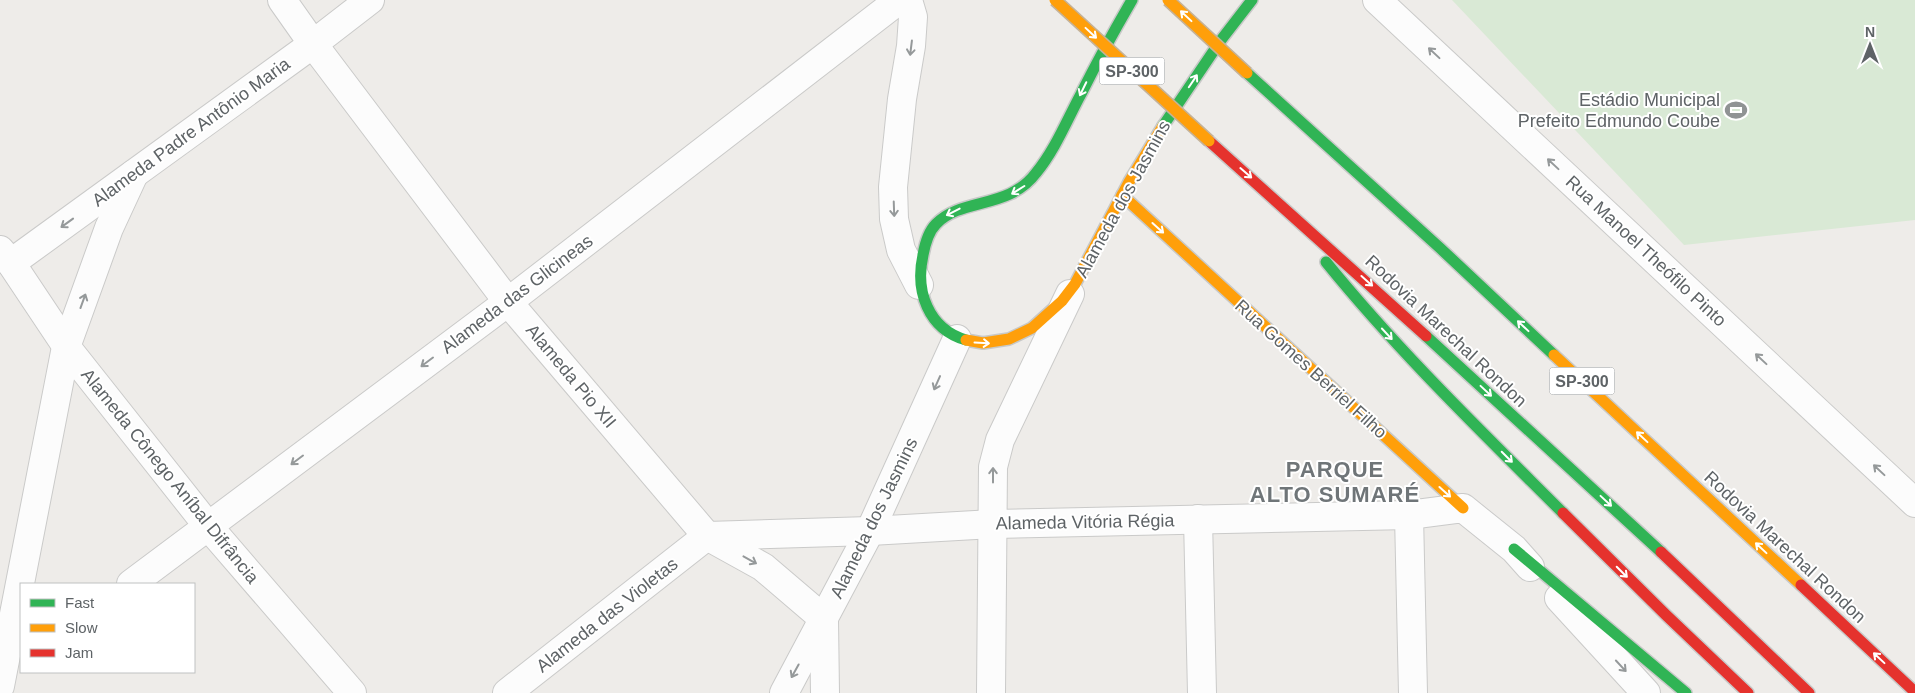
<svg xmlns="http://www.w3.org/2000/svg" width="1915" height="693" font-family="Arial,sans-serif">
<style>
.green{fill:#d9e9d5}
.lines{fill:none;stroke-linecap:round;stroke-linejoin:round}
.street-casing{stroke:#cacac9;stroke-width:30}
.fast-casing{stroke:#c8c9c8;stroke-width:14}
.slow-casing{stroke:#c8c9c8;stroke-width:14}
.jam-casing{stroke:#c8c9c8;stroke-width:14}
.street{stroke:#fcfcfc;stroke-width:28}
.fast{stroke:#30b455;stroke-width:11}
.slow{stroke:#ff9f0a;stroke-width:11}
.jam{stroke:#e5322d;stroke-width:11}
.slow-bridge-casing{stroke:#c5b297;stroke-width:14;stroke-linecap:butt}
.slow-bridge{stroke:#ff9f0a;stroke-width:11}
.oneway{stroke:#fff}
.oneway2{stroke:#95999a}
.labels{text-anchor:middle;stroke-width:4;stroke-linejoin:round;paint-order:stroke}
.shield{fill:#fff;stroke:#8e9294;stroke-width:1}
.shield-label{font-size:16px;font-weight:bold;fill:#5e6366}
.poi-label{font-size:18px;fill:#5e6366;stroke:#fff;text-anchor:end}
.street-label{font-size:18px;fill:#5e6366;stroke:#fff}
.district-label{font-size:22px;font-weight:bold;letter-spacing:1px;fill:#6f7578;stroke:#fff}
</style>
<rect width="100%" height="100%" fill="#eeece9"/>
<!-- green -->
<polygon class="green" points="1452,0 1915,0 1915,220 1684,245"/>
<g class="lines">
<!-- street casing -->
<g class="street-casing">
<g id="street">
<polyline points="282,0 313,44 508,302 707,536 763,567 824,619"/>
<polyline points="908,0 913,17 911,46 902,99 893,187 894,219 901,250 919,285"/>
<polyline points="1377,0 1915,503"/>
<polyline points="0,250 11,263 71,353 208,526 352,693"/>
<polyline points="11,263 313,44 370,0"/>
<polyline points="1409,515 1413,693"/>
<polyline points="1198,519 1202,693"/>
<polyline points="707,536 870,531 993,524 1409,515 1463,508 1514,549 1530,567"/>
<polyline points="131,584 508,302 899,0"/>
<polyline points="1559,598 1646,693"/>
<polyline points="824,620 825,693"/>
<polyline points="0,686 66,347 109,228 134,174"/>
<polyline points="507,693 707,536"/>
<polyline points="784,693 870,531 957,339"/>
<polyline points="991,693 993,467 1000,440 1070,294"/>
</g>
</g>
<!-- fast casing -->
<g class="fast-casing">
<g id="fast">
<polyline points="1247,73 1440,248 1554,355"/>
<polyline points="1163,126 1221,40 1252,0"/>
<path d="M1326 262C1399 352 1482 432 1563 513"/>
<polyline points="1426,336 1661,552"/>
<path d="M966 340C928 329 915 291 923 255 925 244 928 232 936 224 962 197 1008 210 1036 173 1055 150 1067 120 1081 94 1097 62 1114 31 1132 0"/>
<polyline points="1514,549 1686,693"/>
</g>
</g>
<!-- slow casing -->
<g class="slow-casing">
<g id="slow">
<polyline points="1122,195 1463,508"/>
<polyline points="966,340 983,343 1009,339 1032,328 1062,301 1075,284 1129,182 1163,126"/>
<polyline points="1554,355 1801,585"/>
</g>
</g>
<!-- jam casing -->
<g class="jam-casing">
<g id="jam">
<polyline points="1209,141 1426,336"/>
<polyline points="1563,513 1666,615 1748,693"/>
<polyline points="1661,552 1809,693"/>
<polyline points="1801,585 1915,692"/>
</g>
</g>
<!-- street -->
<use href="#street" class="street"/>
<!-- fast -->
<use href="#fast" class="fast"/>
<!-- slow -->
<use href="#slow" class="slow"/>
<!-- jam -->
<use href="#jam" class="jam"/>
<!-- slow-bridge casing -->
<g class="slow-bridge-casing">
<g id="slow-bridge">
<polyline points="1055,0 1209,141"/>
<polyline points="1168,0 1247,73"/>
</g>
</g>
<!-- slow-bridge -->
<use href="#slow-bridge" class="slow-bridge"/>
</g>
<!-- one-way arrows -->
<defs><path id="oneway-shaft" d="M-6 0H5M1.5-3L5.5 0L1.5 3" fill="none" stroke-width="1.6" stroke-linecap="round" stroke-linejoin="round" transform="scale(1.25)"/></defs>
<g class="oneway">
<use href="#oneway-shaft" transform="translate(1186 16) rotate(-137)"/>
<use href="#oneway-shaft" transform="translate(1091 33) rotate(43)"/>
<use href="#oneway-shaft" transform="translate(1193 81) rotate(-56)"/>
<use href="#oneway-shaft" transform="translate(1083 89) rotate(116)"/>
<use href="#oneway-shaft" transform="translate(1246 173) rotate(41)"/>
<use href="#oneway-shaft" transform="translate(1018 190) rotate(148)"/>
<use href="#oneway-shaft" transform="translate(953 212) rotate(153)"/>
<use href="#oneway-shaft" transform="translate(1158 228) rotate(42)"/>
<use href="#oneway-shaft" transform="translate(1367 281) rotate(42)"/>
<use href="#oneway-shaft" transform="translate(1523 326) rotate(-137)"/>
<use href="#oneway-shaft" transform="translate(1387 334) rotate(47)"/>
<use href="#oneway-shaft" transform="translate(982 343) rotate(3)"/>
<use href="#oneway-shaft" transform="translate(1486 391) rotate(43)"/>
<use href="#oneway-shaft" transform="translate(1642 437) rotate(-137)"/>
<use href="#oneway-shaft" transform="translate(1507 457) rotate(45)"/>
<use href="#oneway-shaft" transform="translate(1445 492) rotate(42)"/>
<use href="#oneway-shaft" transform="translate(1606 501) rotate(43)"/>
<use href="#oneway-shaft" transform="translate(1761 548) rotate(-137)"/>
<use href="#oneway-shaft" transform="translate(1622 572) rotate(45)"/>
<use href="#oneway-shaft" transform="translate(1879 658) rotate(-137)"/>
</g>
<g class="oneway2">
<use href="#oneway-shaft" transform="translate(911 48) rotate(97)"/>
<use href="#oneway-shaft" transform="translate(1434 53) rotate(-137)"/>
<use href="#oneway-shaft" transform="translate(1553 164) rotate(-137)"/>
<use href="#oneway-shaft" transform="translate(894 209) rotate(88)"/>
<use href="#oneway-shaft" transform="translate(67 223) rotate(144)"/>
<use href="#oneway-shaft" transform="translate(83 301) rotate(-70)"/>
<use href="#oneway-shaft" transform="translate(1761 359) rotate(-137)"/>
<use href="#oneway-shaft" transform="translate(427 362) rotate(143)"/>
<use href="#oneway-shaft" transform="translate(937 383) rotate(114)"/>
<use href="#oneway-shaft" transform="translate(297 460) rotate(143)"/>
<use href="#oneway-shaft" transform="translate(1879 470) rotate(-137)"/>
<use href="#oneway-shaft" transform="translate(993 475) rotate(-90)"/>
<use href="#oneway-shaft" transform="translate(750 560) rotate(29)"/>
<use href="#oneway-shaft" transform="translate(1621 666) rotate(47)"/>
<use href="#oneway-shaft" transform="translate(795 671) rotate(119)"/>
</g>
<!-- icons -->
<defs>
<g id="stadium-bare" transform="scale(1.725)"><path d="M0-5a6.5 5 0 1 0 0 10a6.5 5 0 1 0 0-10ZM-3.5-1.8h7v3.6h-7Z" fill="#909394" stroke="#fff" stroke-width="2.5" paint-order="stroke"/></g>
</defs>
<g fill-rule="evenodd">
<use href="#stadium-bare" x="1736" y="110"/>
</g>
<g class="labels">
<!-- shield labels -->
<g class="shield">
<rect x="1099.5" y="57.5" width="65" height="27" rx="4"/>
<rect x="1549.5" y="367.5" width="65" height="27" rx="4"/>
</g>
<g class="shield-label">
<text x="1132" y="77">SP-300</text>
<text x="1582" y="387">SP-300</text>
</g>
<!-- poi labels -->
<g class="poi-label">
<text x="1720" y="106">Estádio Municipal<tspan x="1720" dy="21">Prefeito Edmundo Coube</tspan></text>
</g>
<!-- street labels -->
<g class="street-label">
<text transform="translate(191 132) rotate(-36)" y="6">Alameda Padre Antônio Maria</text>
<text transform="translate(1123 199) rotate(-61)" y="6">Alameda dos Jasmins</text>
<text transform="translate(1646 251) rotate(43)" y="6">Rua Manoel Theófilo Pinto</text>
<text transform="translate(517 294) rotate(-37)" y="6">Alameda das Glicineas</text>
<text transform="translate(1446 331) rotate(43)" y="6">Rodovia Marechal Rondon</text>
<text transform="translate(1311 369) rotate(42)" y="6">Rua Gomes Berriel Filho</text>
<text transform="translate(571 376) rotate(50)" y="6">Alameda Pio XII</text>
<text transform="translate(170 476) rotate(51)" y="6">Alameda Cônego Aníbal Difrância</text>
<text transform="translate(874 518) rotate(-64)" y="6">Alameda dos Jasmins</text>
<text transform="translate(1085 522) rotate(-1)" y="6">Alameda Vitória Régia</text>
<text transform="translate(1785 547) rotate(43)" y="6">Rodovia Marechal Rondon</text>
<text transform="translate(607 615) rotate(-38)" y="6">Alameda das Violetas</text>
</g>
<!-- district labels -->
<g class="district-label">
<text x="1335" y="477">PARQUE<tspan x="1335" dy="25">ALTO SUMARÉ</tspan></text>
</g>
</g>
<!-- legend -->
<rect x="20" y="583" width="175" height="90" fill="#ffffff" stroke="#bfc1c2"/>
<rect x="30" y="599" width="25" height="8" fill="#30b455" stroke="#bfc1c2"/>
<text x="65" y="608" font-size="15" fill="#5e6366">Fast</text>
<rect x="30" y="624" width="25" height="8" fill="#ff9f0a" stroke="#bfc1c2"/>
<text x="65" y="633" font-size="15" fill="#5e6366">Slow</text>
<rect x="30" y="649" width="25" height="8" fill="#e5322d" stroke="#bfc1c2"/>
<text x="65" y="658" font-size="15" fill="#5e6366">Jam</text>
<!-- north arrow -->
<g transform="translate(1870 45)" stroke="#ffffff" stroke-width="4" paint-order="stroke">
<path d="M0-4L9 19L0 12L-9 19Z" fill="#5e6366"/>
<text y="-8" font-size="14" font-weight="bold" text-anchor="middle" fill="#5e6366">N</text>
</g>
</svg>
